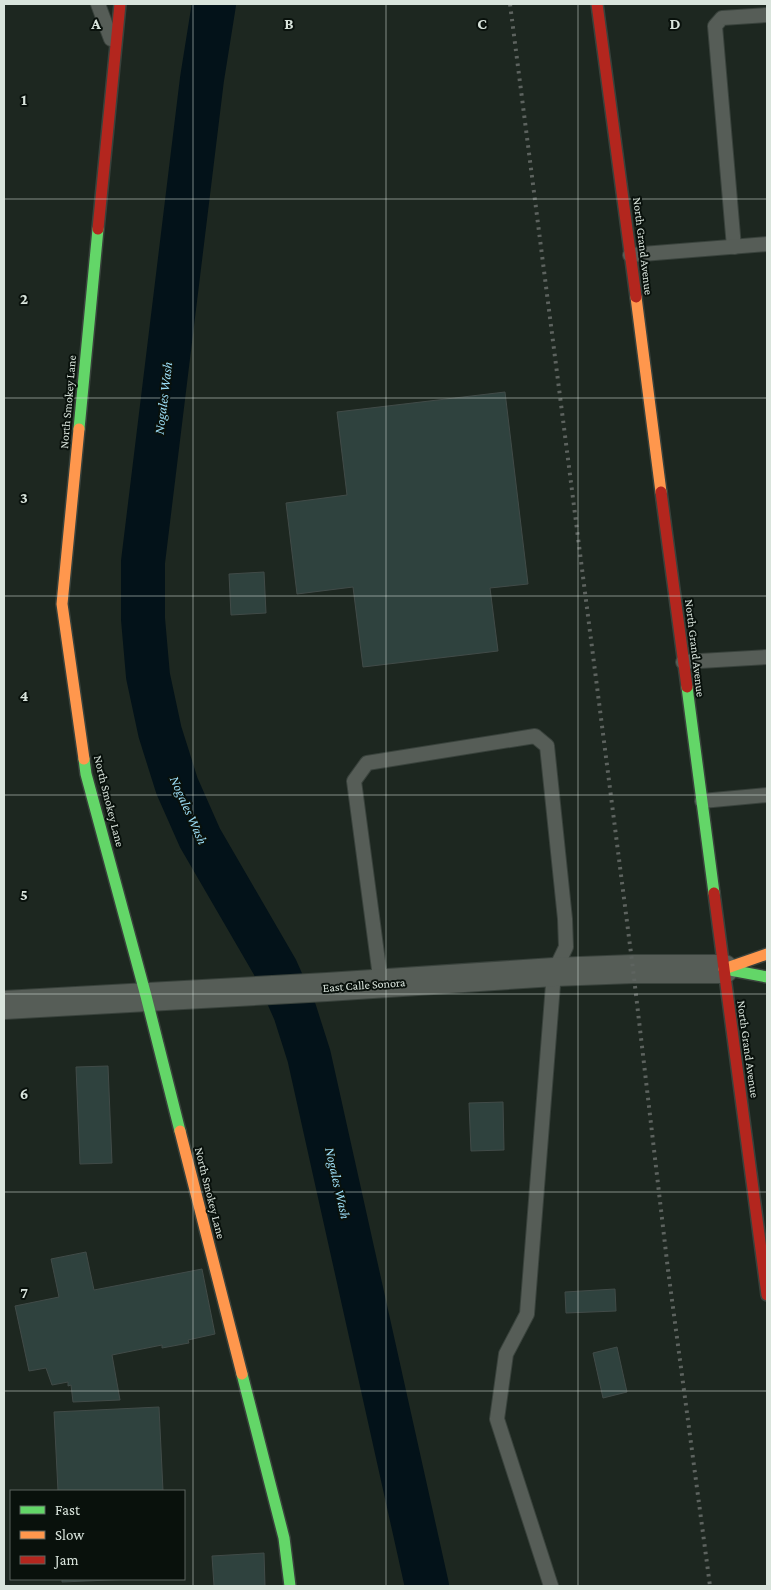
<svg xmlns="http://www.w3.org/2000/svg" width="771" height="1590" font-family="'Crimson Pro',serif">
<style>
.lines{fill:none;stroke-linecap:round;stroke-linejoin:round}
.river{stroke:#031219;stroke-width:44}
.building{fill:#2f423e;stroke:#414b48}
.lane-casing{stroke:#39423c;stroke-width:16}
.street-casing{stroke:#39423c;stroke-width:30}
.fast-casing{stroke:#39423c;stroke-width:14}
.slow-casing{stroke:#39423c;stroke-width:14}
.jam-casing{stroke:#39423c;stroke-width:14}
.lane{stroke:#565d57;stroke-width:14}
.street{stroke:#565d57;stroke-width:28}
.fast{stroke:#63d668;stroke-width:11}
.slow{stroke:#ff974d;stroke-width:11}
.jam{stroke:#b3261e;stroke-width:11}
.rail{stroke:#5d635f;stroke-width:4;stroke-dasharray:2.5 5;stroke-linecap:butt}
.grid{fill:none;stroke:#d9e4dc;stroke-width:1;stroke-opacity:0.55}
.labels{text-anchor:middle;stroke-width:4;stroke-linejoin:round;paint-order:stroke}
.street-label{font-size:12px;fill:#d9e4dc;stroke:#09110c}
.water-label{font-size:14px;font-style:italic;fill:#9cddf5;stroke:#09110c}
.grid-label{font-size:16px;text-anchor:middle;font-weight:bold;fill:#d9e4dc;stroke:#09110c;stroke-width:4;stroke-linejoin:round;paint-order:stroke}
</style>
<rect width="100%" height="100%" fill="#1d2720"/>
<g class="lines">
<!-- river -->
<polyline class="river" points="214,4 202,79 143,562 143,619 148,676 160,732 177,786 200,838 276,969 295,1012 309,1056 427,1586"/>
</g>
<!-- building -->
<g class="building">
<polygon points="505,392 528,584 490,588 498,651 363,667 353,587 297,594 286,503 347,495 337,412"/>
<polygon points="264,572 266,613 231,615 229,574"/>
<polygon points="108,1066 112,1163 80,1164 76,1067"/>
<polygon points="503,1102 504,1150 471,1151 469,1103"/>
<polygon points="86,1252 94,1290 202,1269 215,1334 188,1340 189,1343 162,1348 162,1345 112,1355 120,1400 73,1402 71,1385 68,1386 68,1382 52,1385 46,1368 29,1371 15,1306 59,1297 51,1259"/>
<polygon points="615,1289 616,1311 566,1313 565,1292"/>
<polygon points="617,1347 627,1392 603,1398 593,1353"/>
<polygon points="159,1407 163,1491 58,1491 54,1412"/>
<polygon points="264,1553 265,1586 214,1586 212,1556"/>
<polygon points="62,1579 133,1579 62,1582"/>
</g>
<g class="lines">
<!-- lane casing -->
<g class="lane-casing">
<g id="lane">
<polyline points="98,4 111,39"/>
<polyline points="734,247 715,26 722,18 767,15"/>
<polyline points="630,255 767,244"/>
<polyline points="683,662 767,657"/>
<polyline points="702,801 767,795"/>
<polyline points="381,984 354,781 367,763 535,736 547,746 565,919 566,947 554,972 527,1314 506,1354 497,1419 551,1586"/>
</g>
</g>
<!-- street casing -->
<g class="street-casing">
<polyline id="street" points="4,1005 327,987 554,972 633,969 724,969"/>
</g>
<!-- fast casing -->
<g class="fast-casing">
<g id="fast">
<polyline points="79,429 98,229"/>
<polyline points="687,687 714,893"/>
<polyline points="84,759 86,774 146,996 180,1131"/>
<polyline points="725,969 767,977"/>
<polyline points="242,1374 284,1538 290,1586"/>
</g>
</g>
<!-- slow casing -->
<g class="slow-casing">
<g id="slow">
<polyline points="636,297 661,492"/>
<polyline points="79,429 62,604 84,759"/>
<polyline points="724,969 767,954"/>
<polyline points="180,1131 242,1374"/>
</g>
</g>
<!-- jam casing -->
<g class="jam-casing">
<g id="jam">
<polyline points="597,4 636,297"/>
<polyline points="98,229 120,4"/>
<polyline points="661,492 687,687"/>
<polyline points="714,893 767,1295"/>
</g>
</g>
<!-- lane -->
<use href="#lane" class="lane"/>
<!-- street -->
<use href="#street" class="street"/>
<!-- fast -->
<use href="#fast" class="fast"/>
<!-- slow -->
<use href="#slow" class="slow"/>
<!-- jam -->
<use href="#jam" class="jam"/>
<!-- rail -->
<polyline class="rail" points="510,4 633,969 668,1270 710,1586"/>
</g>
<!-- grid -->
<path class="grid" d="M193 4V1586M386 4V1586M578 4V1586M4 199H767M4 398H767M4 596H767M4 795H767M4 994H767M4 1192H767M4 1391H767"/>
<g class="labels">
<!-- street labels -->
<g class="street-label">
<text transform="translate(643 246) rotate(83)" y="4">North Grand Avenue</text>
<text transform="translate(68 402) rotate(-85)" y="4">North Smokey Lane</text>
<text transform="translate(695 648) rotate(83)" y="4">North Grand Avenue</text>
<text transform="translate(109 801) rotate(76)" y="4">North Smokey Lane</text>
<text transform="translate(364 985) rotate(-4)" y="4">East Calle Sonora</text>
<text transform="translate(748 1049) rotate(82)" y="4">North Grand Avenue</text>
<text transform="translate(210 1193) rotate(76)" y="4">North Smokey Lane</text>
</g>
<!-- water labels -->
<g class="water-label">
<text transform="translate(163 398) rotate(-83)" y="5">Nogales Wash</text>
<text transform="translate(189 810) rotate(66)" y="5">Nogales Wash</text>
<text transform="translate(338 1183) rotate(77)" y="5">Nogales Wash</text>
</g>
</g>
<g class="grid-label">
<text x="96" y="29">A</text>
<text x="289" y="29">B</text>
<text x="482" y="29">C</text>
<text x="675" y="29">D</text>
<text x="24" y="105">1</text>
<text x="24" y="304">2</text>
<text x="24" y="503">3</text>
<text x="24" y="701">4</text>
<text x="24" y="900">5</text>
<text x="24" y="1099">6</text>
<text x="24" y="1298">7</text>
</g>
<!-- border -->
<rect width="771" height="1590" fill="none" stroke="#d9e4dc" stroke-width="10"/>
<!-- legend -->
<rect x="10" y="1490" width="175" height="90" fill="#09110c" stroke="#5c655f"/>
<rect x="20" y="1506" width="25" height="8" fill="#63d668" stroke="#5c655f"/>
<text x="55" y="1515" font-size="15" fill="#d9e4dc">Fast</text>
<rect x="20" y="1531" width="25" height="8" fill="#ff974d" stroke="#5c655f"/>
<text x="55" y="1540" font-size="15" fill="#d9e4dc">Slow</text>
<rect x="20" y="1556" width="25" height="8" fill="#b3261e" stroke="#5c655f"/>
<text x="55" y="1565" font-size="15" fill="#d9e4dc">Jam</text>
</svg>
